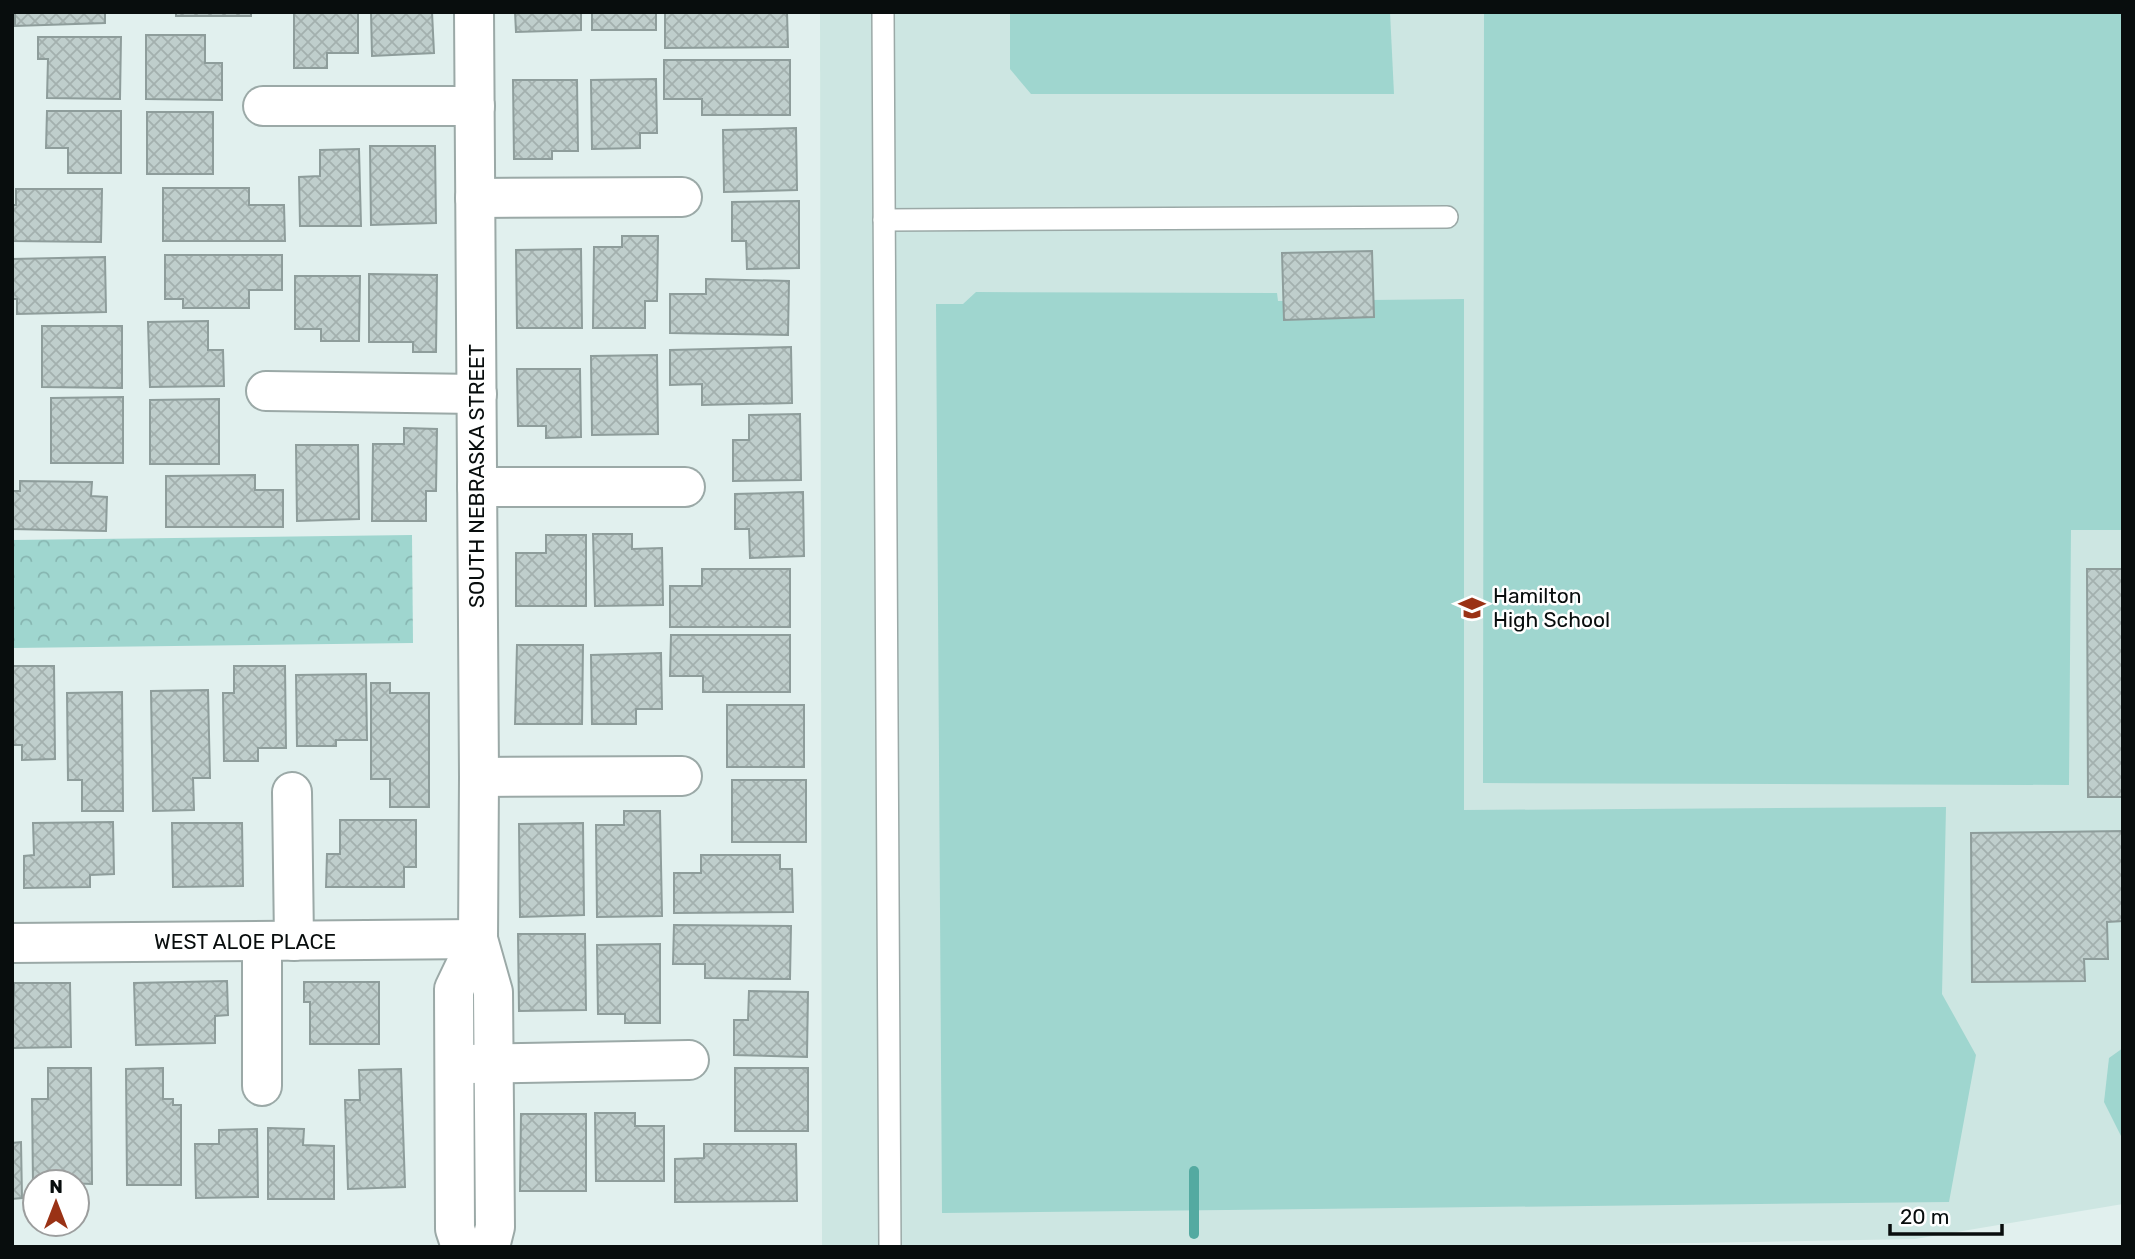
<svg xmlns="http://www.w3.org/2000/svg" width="2135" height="1259" font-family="Rubik,sans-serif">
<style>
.built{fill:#cde6e2}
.forest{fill:url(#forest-crowns)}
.pitch{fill:#9fd6cf}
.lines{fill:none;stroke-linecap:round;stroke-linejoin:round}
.stream{stroke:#54aaa1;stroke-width:10}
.building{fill:url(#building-cross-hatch);stroke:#8e9d9b;stroke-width:2}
.service-casing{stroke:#9ba9a7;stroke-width:24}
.minor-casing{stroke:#9ba9a7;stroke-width:42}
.service{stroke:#fff;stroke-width:21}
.minor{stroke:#fff;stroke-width:38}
.labels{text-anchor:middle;stroke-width:5;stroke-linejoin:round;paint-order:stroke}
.street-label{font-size:21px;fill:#080d0d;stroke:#fff}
.poi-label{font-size:21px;fill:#080d0d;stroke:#fff;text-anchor:start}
</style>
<defs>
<pattern id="forest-crowns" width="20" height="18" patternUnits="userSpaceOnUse" patternTransform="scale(1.75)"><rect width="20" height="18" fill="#9fd6cf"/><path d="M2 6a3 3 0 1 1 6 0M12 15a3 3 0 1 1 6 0" fill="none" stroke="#87b6b1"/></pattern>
<pattern id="building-cross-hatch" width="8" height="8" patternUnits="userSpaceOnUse" patternTransform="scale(1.75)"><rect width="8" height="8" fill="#bfcecc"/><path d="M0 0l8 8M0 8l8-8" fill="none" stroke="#a3b0ae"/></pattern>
</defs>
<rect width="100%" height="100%" fill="#e1f0ee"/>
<!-- built -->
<polygon class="built" points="820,12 2123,12 2123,1204 1915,1239 1474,1247 822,1247"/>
<!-- forest -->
<polygon class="forest" points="412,535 413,643 12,648 12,540"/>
<!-- pitch -->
<g class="pitch">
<polygon points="1010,12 1390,12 1394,94 1031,94 1010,69"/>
<polygon points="1484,12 2123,12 2123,530 2071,530 2069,785 1483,783"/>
<polygon points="976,292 1277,293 1278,301 1464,299 1464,810 1946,807 1942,994 1976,1055 1949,1202 942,1213 936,304 963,304"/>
<polygon points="2123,1048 2123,1140 2104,1102 2109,1058"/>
</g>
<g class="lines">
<!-- stream -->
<polyline class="stream" points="1194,1171 1194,1234"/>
</g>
<!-- building -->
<g class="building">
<polygon points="15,12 105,12 105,23 15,26"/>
<rect x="176" y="12" width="75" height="4"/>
<polygon points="294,12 358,12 358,53 327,53 327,68 294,68"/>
<polygon points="371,12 432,12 434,53 372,56"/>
<polygon points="515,12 581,12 581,30 516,32"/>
<rect x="592" y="12" width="64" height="18"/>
<polygon points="665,12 787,12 788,47 665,48"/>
<polygon points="146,35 205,35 205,63 222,63 222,100 146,99"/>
<polygon points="38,37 121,37 120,99 47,98 48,59 38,59"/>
<polygon points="664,60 790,60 790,115 702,115 702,99 664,99"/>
<polygon points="656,79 657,133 640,133 640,148 592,149 591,80"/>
<polygon points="513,80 577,80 578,151 552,151 552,159 514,159"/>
<polygon points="47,111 121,111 121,173 68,173 68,148 46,148"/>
<rect x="147" y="112" width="66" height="62"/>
<polygon points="796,128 797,190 724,192 723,130"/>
<polygon points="370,146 435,146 436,223 371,225"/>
<polygon points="359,149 361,226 300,226 299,177 320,176 320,150"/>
<polygon points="163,188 249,188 249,205 284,205 285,241 163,241"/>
<polygon points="16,189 102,189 101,242 12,241 12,205 16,205"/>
<polygon points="799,201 799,268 747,269 746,241 732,241 732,202"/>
<polygon points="622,236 658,236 657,301 645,301 645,328 593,328 594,247 622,247"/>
<polygon points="581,249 582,328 517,328 516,250"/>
<polygon points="1372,251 1374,317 1284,320 1282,253"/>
<polygon points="165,255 282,255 282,290 249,290 249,308 183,308 183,299 165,299"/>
<polygon points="105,257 106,312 17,314 17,299 12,299 12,259"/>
<polygon points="369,274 437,275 436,352 413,352 413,342 369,342"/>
<polygon points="295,276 360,276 359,341 321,341 321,329 295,329"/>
<polygon points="706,279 789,281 788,335 670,333 670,294 706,294"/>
<polygon points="208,321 208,350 223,350 224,386 150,387 148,322"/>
<polygon points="42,326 122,326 122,388 42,387"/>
<polygon points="791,347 792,403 702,405 702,384 670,385 670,350"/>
<polygon points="657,355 658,434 592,435 591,356"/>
<polygon points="517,369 580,369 581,437 546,438 546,426 518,426"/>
<polygon points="123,397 123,463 51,463 51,398"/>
<polygon points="219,399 219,464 150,464 150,400"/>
<polygon points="800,414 801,480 733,481 733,440 749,440 749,415"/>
<polygon points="404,428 437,429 436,491 426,491 426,521 372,521 373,444 404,444"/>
<polygon points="296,445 358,445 359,519 297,521"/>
<polygon points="255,475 255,490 283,490 283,527 166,527 166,476"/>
<polygon points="20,481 92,482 91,496 107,497 106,531 12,529 12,491 20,491"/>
<polygon points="803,492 804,556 750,558 749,529 735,529 735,494"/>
<polygon points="593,534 632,534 632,549 662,548 663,605 595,606"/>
<polygon points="546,535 586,535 586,606 516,606 516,553 546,553"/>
<polygon points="702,569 790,569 790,627 670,627 670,586 702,586"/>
<polygon points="2087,569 2123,569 2123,797 2088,797"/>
<polygon points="671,635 790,635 790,692 703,692 703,676 670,676"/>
<polygon points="517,645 583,645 582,724 515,724"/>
<polygon points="661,653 662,709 636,709 636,724 592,724 591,655"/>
<polygon points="12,666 54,666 55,759 22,760 22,745 12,745"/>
<polygon points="234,666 285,666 286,748 258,748 258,761 224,761 223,693 234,693"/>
<polygon points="366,674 367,740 336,740 336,746 297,746 296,675"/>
<polygon points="371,683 390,683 390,693 429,693 429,807 390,807 390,779 371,779"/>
<polygon points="208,690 210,778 193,778 194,810 153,811 151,691"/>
<polygon points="122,692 123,811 82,811 82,780 68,780 67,693"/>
<rect x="727" y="705" width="77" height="62"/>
<rect x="732" y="780" width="74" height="62"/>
<polygon points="624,811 660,811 662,916 597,917 596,825 624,825"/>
<polygon points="340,820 416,820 416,867 404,867 404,887 326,887 327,854 340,854"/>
<polygon points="113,822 114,874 90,875 90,887 24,888 24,856 34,855 33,823"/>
<polygon points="172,823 242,823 243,886 173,887"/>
<polygon points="583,823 584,915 520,917 519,824"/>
<polygon points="2123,831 2123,921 2107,922 2108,959 2084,959 2085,981 1972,982 1971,833"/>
<polygon points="701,855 780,855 780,869 792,869 793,912 674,913 674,873 701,873"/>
<polygon points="674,925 791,926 790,979 705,978 705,964 673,964"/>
<polygon points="518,934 585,934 586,1010 519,1011"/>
<polygon points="660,944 660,1023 625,1023 625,1014 598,1014 597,945"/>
<polygon points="227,981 228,1015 215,1016 215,1043 136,1045 134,983"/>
<polygon points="304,982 379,982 379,1044 310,1044 310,1002 304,1002"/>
<polygon points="14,983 70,983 71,1047 12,1048"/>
<polygon points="749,991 808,992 807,1057 734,1055 734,1020 748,1020"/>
<polygon points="48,1068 91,1068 92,1184 35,1182 33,1185 32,1099 48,1099"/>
<polygon points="163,1068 163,1099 173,1099 173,1105 181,1105 181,1185 127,1185 126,1069"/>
<rect x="735" y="1068" width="73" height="63"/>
<polygon points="401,1069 405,1187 348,1189 345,1100 360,1100 359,1070"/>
<polygon points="595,1113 635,1113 635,1126 664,1126 664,1181 596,1181"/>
<polygon points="521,1114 586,1114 586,1191 520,1191"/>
<polygon points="268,1128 304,1129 303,1145 334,1146 334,1199 268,1199"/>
<polygon points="257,1129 258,1197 196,1198 195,1144 219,1144 219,1130"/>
<polygon points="21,1142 22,1198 12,1199 12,1143"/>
<polygon points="704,1144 796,1144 797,1201 675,1202 675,1159 704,1158"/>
</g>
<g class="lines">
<!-- service casing -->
<g class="service-casing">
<g id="service">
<polyline points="883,12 890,1247"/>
<polyline points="884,220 1447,217"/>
</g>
</g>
<!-- minor casing -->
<g class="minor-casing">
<g id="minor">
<polyline points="474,12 479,777 478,939 493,992 495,1227 490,1247"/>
<polyline points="263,106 475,106"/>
<polyline points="475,198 682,197"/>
<polyline points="266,391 477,394"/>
<polyline points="477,487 685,487"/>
<polyline points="479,777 682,776"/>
<polyline points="292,792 294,941"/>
<polyline points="262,941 262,1086"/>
<polyline points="12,943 478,939"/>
<polyline points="469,1064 689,1060"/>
<polyline points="461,1247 455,1229 454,989 478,939"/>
</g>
</g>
<!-- service -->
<use href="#service" class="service"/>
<!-- minor -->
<use href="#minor" class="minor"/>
</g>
<!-- icons -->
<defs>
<g id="school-bare" transform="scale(2.1)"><path d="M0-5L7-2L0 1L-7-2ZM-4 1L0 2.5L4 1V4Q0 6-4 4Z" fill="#9a3215" stroke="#fff" stroke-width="2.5" paint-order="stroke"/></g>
</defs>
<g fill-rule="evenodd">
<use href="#school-bare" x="1472" y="608"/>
</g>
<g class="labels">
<!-- street labels -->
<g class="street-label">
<text transform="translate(477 476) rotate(-90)" y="7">SOUTH NEBRASKA STREET</text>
<text x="245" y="949">WEST ALOE PLACE</text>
</g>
<!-- poi labels -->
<g class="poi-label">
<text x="1493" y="603">Hamilton<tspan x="1493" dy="24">High School</tspan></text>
</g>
</g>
<!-- border -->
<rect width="2135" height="1259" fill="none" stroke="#080d0d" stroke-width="28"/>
<!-- north arrow -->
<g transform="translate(56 1203)"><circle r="33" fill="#ffffff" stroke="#9c9e9e" stroke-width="2"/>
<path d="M0-5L12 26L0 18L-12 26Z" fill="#9a3215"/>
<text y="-10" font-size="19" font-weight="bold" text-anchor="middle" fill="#080d0d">N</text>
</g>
<!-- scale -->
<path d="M1890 1224v10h112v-10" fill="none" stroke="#080d0d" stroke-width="3.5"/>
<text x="1900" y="1224" font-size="21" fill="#080d0d" stroke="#ffffff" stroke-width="5" paint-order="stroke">20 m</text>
</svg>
